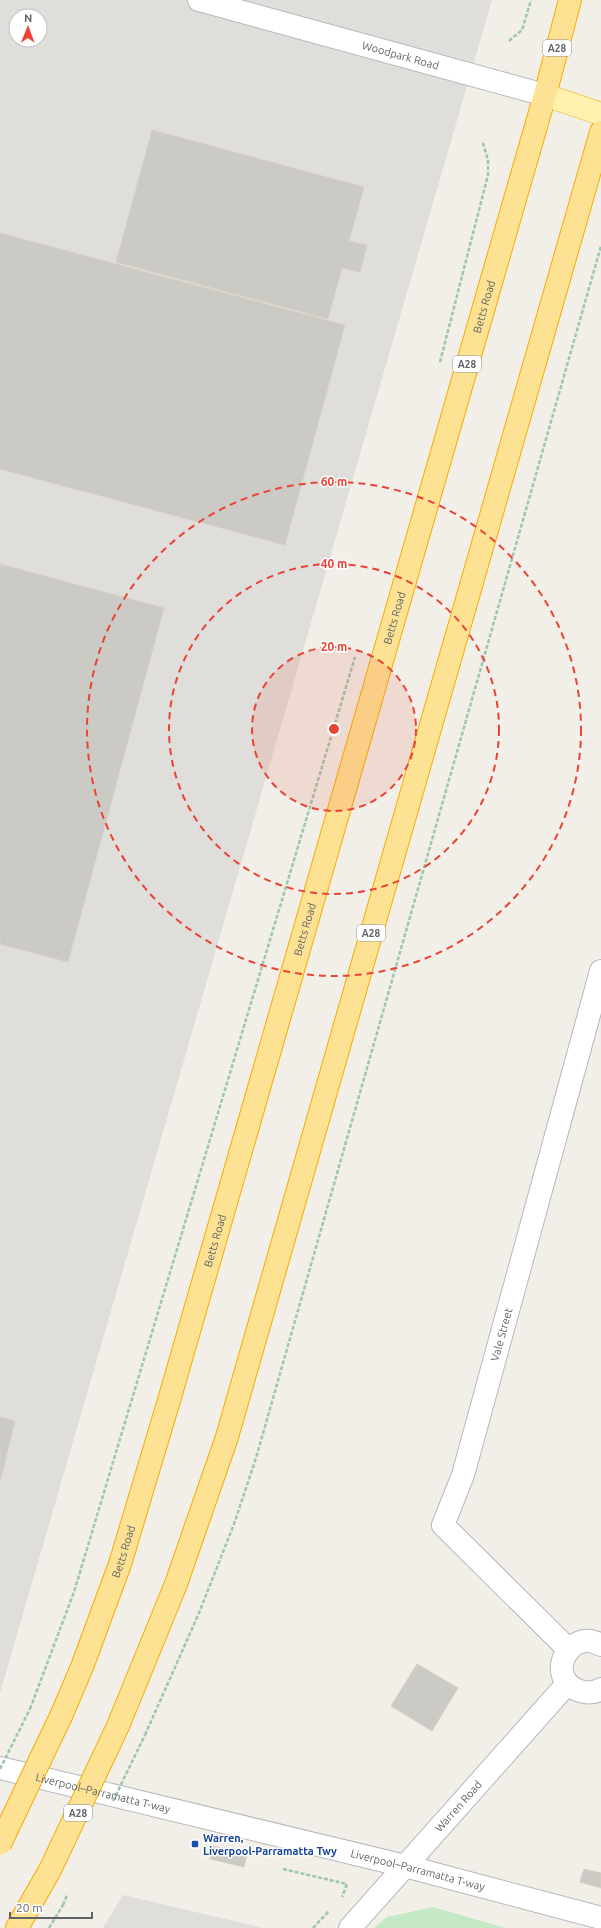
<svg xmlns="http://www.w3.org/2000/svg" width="601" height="1928" font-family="Ubuntu,sans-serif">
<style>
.industrial{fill:#e0deda;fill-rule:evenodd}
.green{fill:#c5e8c5}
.building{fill:#cccac5;stroke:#d6d1c6}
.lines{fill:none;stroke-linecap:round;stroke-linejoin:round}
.minor-casing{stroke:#b5b8bc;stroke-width:24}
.major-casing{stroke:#f2c960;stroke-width:24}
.highway-casing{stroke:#f9ab00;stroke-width:24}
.path{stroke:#9cc7a9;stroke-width:2.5;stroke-dasharray:4 2;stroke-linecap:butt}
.minor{stroke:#fff;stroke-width:22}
.major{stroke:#fff2af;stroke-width:22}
.highway{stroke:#fde293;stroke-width:22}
.highway-bridge-casing{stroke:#f9ab00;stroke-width:24;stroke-linecap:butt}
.path-bridge{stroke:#9cc7a9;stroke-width:2.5;stroke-dasharray:4 2;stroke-linecap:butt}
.highway-bridge{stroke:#fde293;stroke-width:22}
.ring{fill:none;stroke:#ea4335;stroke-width:2;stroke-dasharray:7 5}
.transit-dot{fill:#1a4fb4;stroke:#fff;stroke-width:1.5}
.labels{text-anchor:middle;stroke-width:3;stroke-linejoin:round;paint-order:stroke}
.shield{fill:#fff;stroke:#8f9295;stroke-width:1}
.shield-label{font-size:10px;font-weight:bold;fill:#5f6368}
.street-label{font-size:11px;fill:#5f6368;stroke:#fff}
.transit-label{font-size:11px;font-weight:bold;fill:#164399;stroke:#fff;text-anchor:start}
.centre{fill:#ea4335;stroke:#fff;stroke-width:2}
.ring-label{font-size:12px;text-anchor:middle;font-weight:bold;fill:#ea4335;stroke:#fff;stroke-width:3;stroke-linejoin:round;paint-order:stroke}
</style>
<rect width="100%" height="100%" fill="#f1efe8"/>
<!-- industrial -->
<g class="industrial">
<path d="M0 0H492L0 1693ZM16 16H40V40H16Z"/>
<polygon points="123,1895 264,1928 103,1928"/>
</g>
<!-- green -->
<polygon class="green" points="433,1907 505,1928 374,1928 387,1917"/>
<!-- building -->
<g class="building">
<polygon points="152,130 364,187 349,241 367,245 360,272 342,268 328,319 116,262"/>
<polygon points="0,233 345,325 285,545 0,469"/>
<polygon points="0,564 164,608 68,962 0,944"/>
<polygon points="0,1417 15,1421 0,1482"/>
<polygon points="417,1664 458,1688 432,1731 391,1706"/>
<polygon points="213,1846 247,1854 244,1867 210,1859"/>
<polygon points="584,1869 601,1873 601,1888 580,1882"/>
</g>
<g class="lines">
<!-- minor casing -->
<g class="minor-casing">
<g id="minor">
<path id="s1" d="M199 0 545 95"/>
<path d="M601 1645C569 1626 543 1679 580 1691 587 1693 595 1693 601 1689"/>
<path id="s2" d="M569 1650 443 1525 463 1475 601 971"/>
<path id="s3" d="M0 1768 405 1866 601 1918"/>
<path id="s4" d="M350 1928 567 1684"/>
</g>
</g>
<!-- major casing -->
<g class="major-casing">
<polyline id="major" points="545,95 601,114"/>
</g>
<!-- highway casing -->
<g class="highway-casing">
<g id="highway">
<path id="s5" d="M61 1716 82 1667 120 1564 170 1397 545 95 570 0"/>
<polyline points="118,1726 176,1584 227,1437 601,132"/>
<polyline points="17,1928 34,1898"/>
</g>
</g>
<!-- path -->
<g class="path">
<polyline points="509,41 522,30 531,0"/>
<polyline points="440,362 488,175 488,160 483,143"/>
<polyline points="30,1709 74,1592 355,657"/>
<polyline points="145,1735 199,1613 234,1524 256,1458 601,246"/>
<polyline points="283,1869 347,1884 342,1897"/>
<polyline points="49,1928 63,1905"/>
<polyline points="313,1928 329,1911"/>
</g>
<!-- minor -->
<use href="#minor" class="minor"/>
<!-- major -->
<use href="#major" class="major"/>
<!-- highway -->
<use href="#highway" class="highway"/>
<!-- highway-bridge casing -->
<g class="highway-bridge-casing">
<g id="highway-bridge">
<polyline points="0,1844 61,1716"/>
<polyline points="34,1898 50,1870 118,1726"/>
</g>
</g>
<!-- path-bridge -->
<g class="path-bridge">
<polyline points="0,1769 30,1709"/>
<polyline points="113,1801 145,1735"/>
<polyline points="63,1905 67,1895"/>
</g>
<!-- highway-bridge -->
<use href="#highway-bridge" class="highway-bridge"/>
</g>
<!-- distance rings -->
<circle cx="334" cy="729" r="82" fill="#ea4335" fill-opacity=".12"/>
<g class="ring">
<circle cx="334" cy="729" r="82"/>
<circle cx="334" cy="729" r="165"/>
<circle cx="334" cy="729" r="247"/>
</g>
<!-- markers -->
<rect class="transit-dot" x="191" y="1840" width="8" height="8" rx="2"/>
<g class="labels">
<!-- shield labels -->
<g class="shield">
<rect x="543" y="40" width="28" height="16" rx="3"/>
<rect x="453" y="356" width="28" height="16" rx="3"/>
<rect x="357" y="925" width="28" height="16" rx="3"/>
<rect x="64" y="1805" width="28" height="16" rx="3"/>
</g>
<g class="shield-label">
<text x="557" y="52">A28</text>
<text x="467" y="368">A28</text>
<text x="371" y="937">A28</text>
<text x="78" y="1817">A28</text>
</g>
<!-- street labels -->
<g class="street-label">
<text dy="4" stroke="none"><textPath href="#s1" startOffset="209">Woodpark Road</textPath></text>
<text dy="4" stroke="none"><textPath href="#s5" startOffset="1472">Betts Road</textPath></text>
<text dy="4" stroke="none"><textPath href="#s5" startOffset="1148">Betts Road</textPath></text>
<text dy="4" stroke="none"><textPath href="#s5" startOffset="824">Betts Road</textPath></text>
<text dy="4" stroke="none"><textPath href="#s5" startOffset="500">Betts Road</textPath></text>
<text dy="4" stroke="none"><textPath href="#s2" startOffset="377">Vale Street</textPath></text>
<text dy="4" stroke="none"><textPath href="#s5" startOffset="176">Betts Road</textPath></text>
<text dy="4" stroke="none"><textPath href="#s3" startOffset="106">Liverpool–Parramatta T-way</textPath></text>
<text dy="4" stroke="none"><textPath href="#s4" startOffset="163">Warren Road</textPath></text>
<text dy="4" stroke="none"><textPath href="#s3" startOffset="430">Liverpool–Parramatta T-way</textPath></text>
</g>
<!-- transit labels -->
<g class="transit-label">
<text x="203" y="1842">Warren,<tspan x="203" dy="13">Liverpool-Parramatta Twy</tspan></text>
</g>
</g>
<circle cx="334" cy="729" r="6" class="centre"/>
<g class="ring-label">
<text x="334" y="486">60 m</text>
<text x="334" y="568">40 m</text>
<text x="334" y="651">20 m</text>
</g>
<!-- north arrow -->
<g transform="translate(28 28) rotate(1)"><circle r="19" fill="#ffffff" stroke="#bfc1c3"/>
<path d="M0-3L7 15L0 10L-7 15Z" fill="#ea4335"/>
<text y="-6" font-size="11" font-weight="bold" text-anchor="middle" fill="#5f6368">N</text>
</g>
<!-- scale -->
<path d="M10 1912v6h82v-6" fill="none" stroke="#5f6368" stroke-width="2"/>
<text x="16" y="1912" font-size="12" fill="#5f6368" stroke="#ffffff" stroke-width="3" paint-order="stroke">20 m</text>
</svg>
